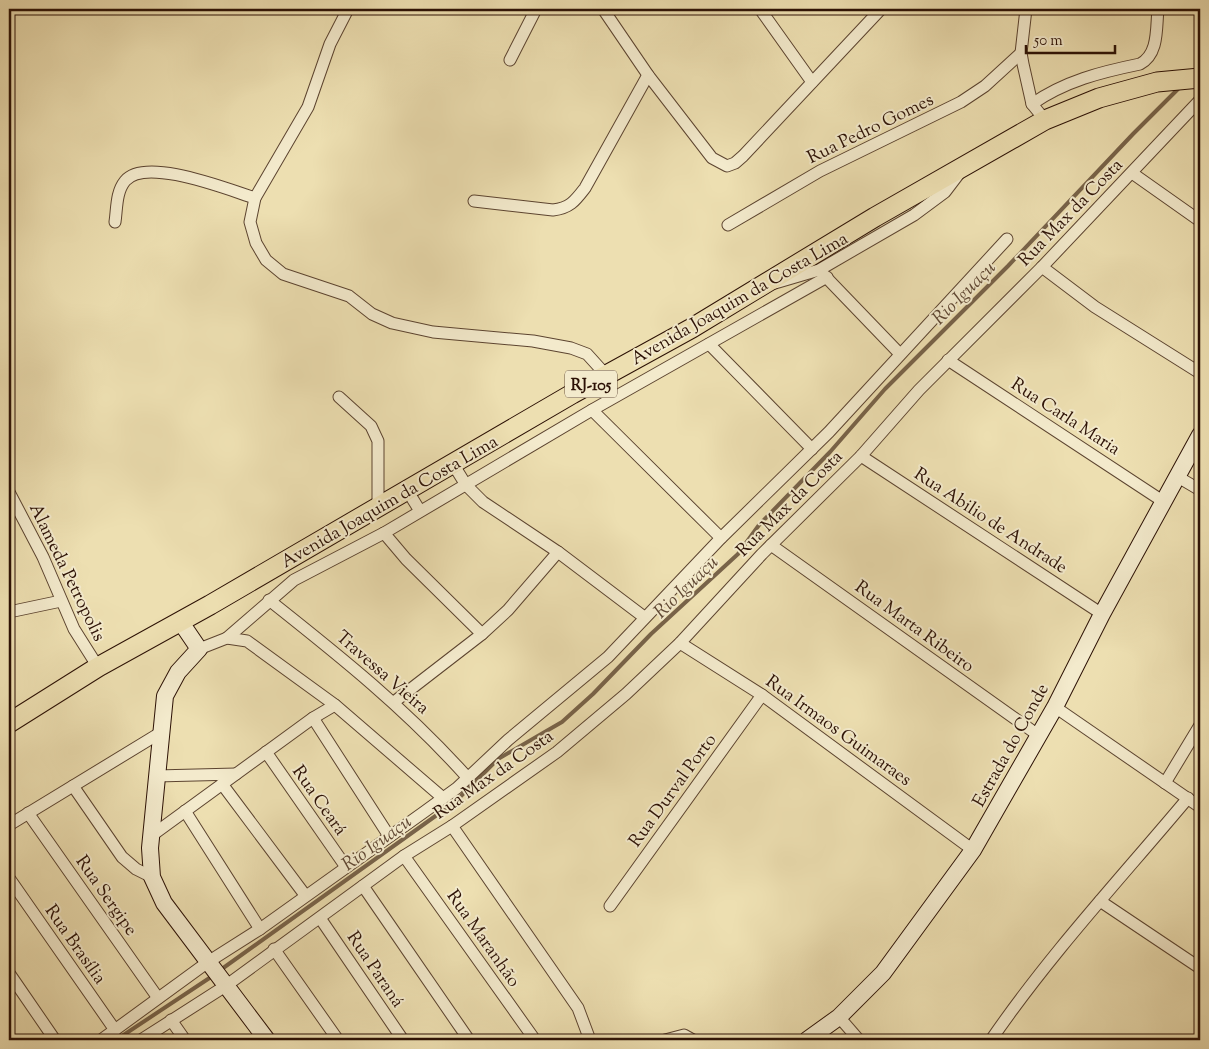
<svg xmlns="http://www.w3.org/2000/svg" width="1209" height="1049" font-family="'Sorts Mill Goudy',serif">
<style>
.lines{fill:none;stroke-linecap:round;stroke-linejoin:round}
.stream{stroke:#786349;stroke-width:4}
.street-casing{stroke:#5c4430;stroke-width:13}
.secondary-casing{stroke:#2c1105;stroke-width:18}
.primary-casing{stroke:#2c1105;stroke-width:21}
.street{stroke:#f3eacc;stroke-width:11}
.secondary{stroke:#f3eacc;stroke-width:16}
.primary{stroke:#eddfb1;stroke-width:19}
.labels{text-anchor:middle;stroke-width:4;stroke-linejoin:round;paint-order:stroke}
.shield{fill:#f3eacc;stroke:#685241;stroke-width:1}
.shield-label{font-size:16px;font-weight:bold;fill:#2c1105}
.street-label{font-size:18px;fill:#2c1105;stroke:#f3eacc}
.water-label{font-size:19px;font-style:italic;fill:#5f4733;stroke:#f3eacc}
</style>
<rect width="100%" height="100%" fill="#eddfb1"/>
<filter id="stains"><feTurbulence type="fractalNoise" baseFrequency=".004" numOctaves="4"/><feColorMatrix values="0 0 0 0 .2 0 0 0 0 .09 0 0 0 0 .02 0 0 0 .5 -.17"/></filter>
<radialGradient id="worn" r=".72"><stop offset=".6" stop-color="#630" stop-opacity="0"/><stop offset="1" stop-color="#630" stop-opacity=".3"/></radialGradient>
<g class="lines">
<!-- stream -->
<g class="stream">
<polyline points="1194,72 1200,65"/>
<polyline points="219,971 455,802 498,759 562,722 593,694 651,634 738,554 759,525 830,452 885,389 1008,266 1133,134 1181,86"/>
<polyline points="116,1040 214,975"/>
</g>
<!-- street casing -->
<g class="street-casing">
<g id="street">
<polyline points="348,9 330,44 308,107 255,198 250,222 256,243 266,260 283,274 349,296 372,314 392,323 433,332 533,341 571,348 587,354 606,375"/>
<polyline points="603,9 648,75 712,158 727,166 735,163 743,156 881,9"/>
<polyline points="760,9 812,82"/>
<polyline points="1026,9 1021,53 1023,64 1032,104 1045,120"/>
<polyline points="510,60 536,9"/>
<path d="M1032 104C1065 81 1101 72 1140 64 1159 54 1156 28 1158 9"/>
<polyline points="1132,173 1200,221"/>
<path d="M474 201 553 210C570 208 575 201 585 188L648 75"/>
<path d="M115 222C117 208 116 192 125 181 145 156 229 190 255 198"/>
<polyline points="728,225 820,171 961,102 985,86 1021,53"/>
<polyline points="1042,267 1095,307 1200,373"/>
<polyline points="822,273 899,353"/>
<polyline points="775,283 819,270 914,215 945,192 961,171"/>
<polyline points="709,344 812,449"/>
<polyline points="948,360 1164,502"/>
<polyline points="339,397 371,426 378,441 378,506"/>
<polyline points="592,410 721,538"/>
<polyline points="861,456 1102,614"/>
<polyline points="453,464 466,485 483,502 558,552 644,617"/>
<polyline points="1178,477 1200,490"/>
<polyline points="407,490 420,511"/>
<polyline points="9,492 43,557 74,629 98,667"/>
<polyline points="384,533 406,559 482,634"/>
<polyline points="771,545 1038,735"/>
<path d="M269 600C341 657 406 709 467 777"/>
<polyline points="9,612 61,601"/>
<polyline points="227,638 294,580 384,533 592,410 827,277"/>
<polyline points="680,643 762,695 973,850"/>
<polyline points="199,649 227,638 247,641 335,705 443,798"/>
<polyline points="394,702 482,634 508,610 558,552"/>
<polyline points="1055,707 1200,807"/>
<polyline points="313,718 389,836"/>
<polyline points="266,752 346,867"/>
<polyline points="156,776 236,774"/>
<polyline points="1165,783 1200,725"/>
<polyline points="222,784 305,895"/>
<polyline points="73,786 122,857 136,869 152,877"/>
<polyline points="185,811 260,929"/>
<polyline points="28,813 158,998"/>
<polyline points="9,825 160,733"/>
<polyline points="452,826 578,1008 590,1040"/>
<polyline points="151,836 313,718 335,705"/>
<polyline points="404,856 535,1040"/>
<polyline points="9,878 115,1030"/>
<polyline points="363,886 469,1040"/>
<polyline points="1100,901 1200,968"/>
<polyline points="610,906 762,695"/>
<polyline points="320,918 403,1040"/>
<polyline points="274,949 338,1040"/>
<polyline points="9,973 55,1040"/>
<polyline points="839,1017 859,1040"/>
<polyline points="171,1020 185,1040"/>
<polyline points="101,1040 208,962 260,929 424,812 457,788 508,740 608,657 721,538 829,432 1007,239"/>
<polyline points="141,1040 227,985 404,856 452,826 557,752 626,694 680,643 762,554 861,456 919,390 1042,267 1200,100"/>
<polyline points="665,1040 684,1035 693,1040"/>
<path d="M991 1040C1050 954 1121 878 1188 798"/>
</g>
</g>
<!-- secondary casing -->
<g class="secondary-casing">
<g id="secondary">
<polyline points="180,621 199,649 178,672 165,696 150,848 152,877 164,903 267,1040"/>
<polyline points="807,1040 839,1017 883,973 973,850 1055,707 1102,614 1200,435"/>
</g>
</g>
<!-- primary casing -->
<g class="primary-casing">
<polyline id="primary" points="9,723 98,667 210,605 572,394 692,328 875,217 1045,120 1099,98 1157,82 1200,78"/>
</g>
<!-- street -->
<use href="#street" class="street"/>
<!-- secondary -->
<use href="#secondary" class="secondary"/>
<!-- primary -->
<use href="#primary" class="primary"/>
</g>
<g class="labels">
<!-- shield labels -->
<rect class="shield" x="565" y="370.5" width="52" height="27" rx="4"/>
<g class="shield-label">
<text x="591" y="390">RJ-105</text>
</g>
<!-- street labels -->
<g class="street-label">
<text transform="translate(870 128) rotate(-26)" y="6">Rua Pedro Gomes</text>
<text transform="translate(1070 212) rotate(-46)" y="6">Rua Max da Costa</text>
<text transform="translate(739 298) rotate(-30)" y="6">Avenida Joaquim da Costa Lima</text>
<text transform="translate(1066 416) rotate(33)" y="6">Rua Carla Maria</text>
<text transform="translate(389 501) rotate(-30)" y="6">Avenida Joaquim da Costa Lima</text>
<text transform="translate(789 503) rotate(-45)" y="6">Rua Max da Costa</text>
<text transform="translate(991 520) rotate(33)" y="6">Rua Abilio de Andrade</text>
<text transform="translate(68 572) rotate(64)" y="6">Alameda Petropolis</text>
<text transform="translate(915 626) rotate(36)" y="6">Rua Marta Ribeiro</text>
<text transform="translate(383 672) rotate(41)" y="6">Travessa Vieira</text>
<text transform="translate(839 730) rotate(36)" y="6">Rua Irmaos Guimaraes</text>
<text transform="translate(1010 745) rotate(-61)" y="6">Estrada do Conde</text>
<text transform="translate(493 774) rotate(-35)" y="6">Rua Max da Costa</text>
<text transform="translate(672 790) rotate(-54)" y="6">Rua Durval Porto</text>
<text transform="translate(320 800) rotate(55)" y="6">Rua Ceará</text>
<text transform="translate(107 895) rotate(55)" y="6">Rua Sergipe</text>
<text transform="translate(484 938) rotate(55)" y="6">Rua Maranhão</text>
<text transform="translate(76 944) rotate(55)" y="6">Rua Brasília</text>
<text transform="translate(376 969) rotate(56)" y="6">Rua Paraná</text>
</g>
<!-- water labels -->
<g class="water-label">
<text transform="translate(963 292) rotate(-45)" y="7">Rio Iguaçu</text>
<text transform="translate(685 586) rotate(-44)" y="7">Rio Iguaçu</text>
<text transform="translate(376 842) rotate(-36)" y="7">Rio Iguaçu</text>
</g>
</g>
<!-- margin -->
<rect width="1209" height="1049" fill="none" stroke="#eddfb1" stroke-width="30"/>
<rect x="10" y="10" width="1189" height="1029" fill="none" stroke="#2c1105" stroke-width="2.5"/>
<rect x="15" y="15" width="1179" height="1019" fill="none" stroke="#2c1105"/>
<!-- scale -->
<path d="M1026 45v8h89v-8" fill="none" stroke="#2c1105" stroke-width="2.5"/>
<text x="1034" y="45" font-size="15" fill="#2c1105" stroke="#f3eacc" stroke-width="4" paint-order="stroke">50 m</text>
<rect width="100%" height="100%" filter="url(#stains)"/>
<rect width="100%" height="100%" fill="url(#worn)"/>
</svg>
